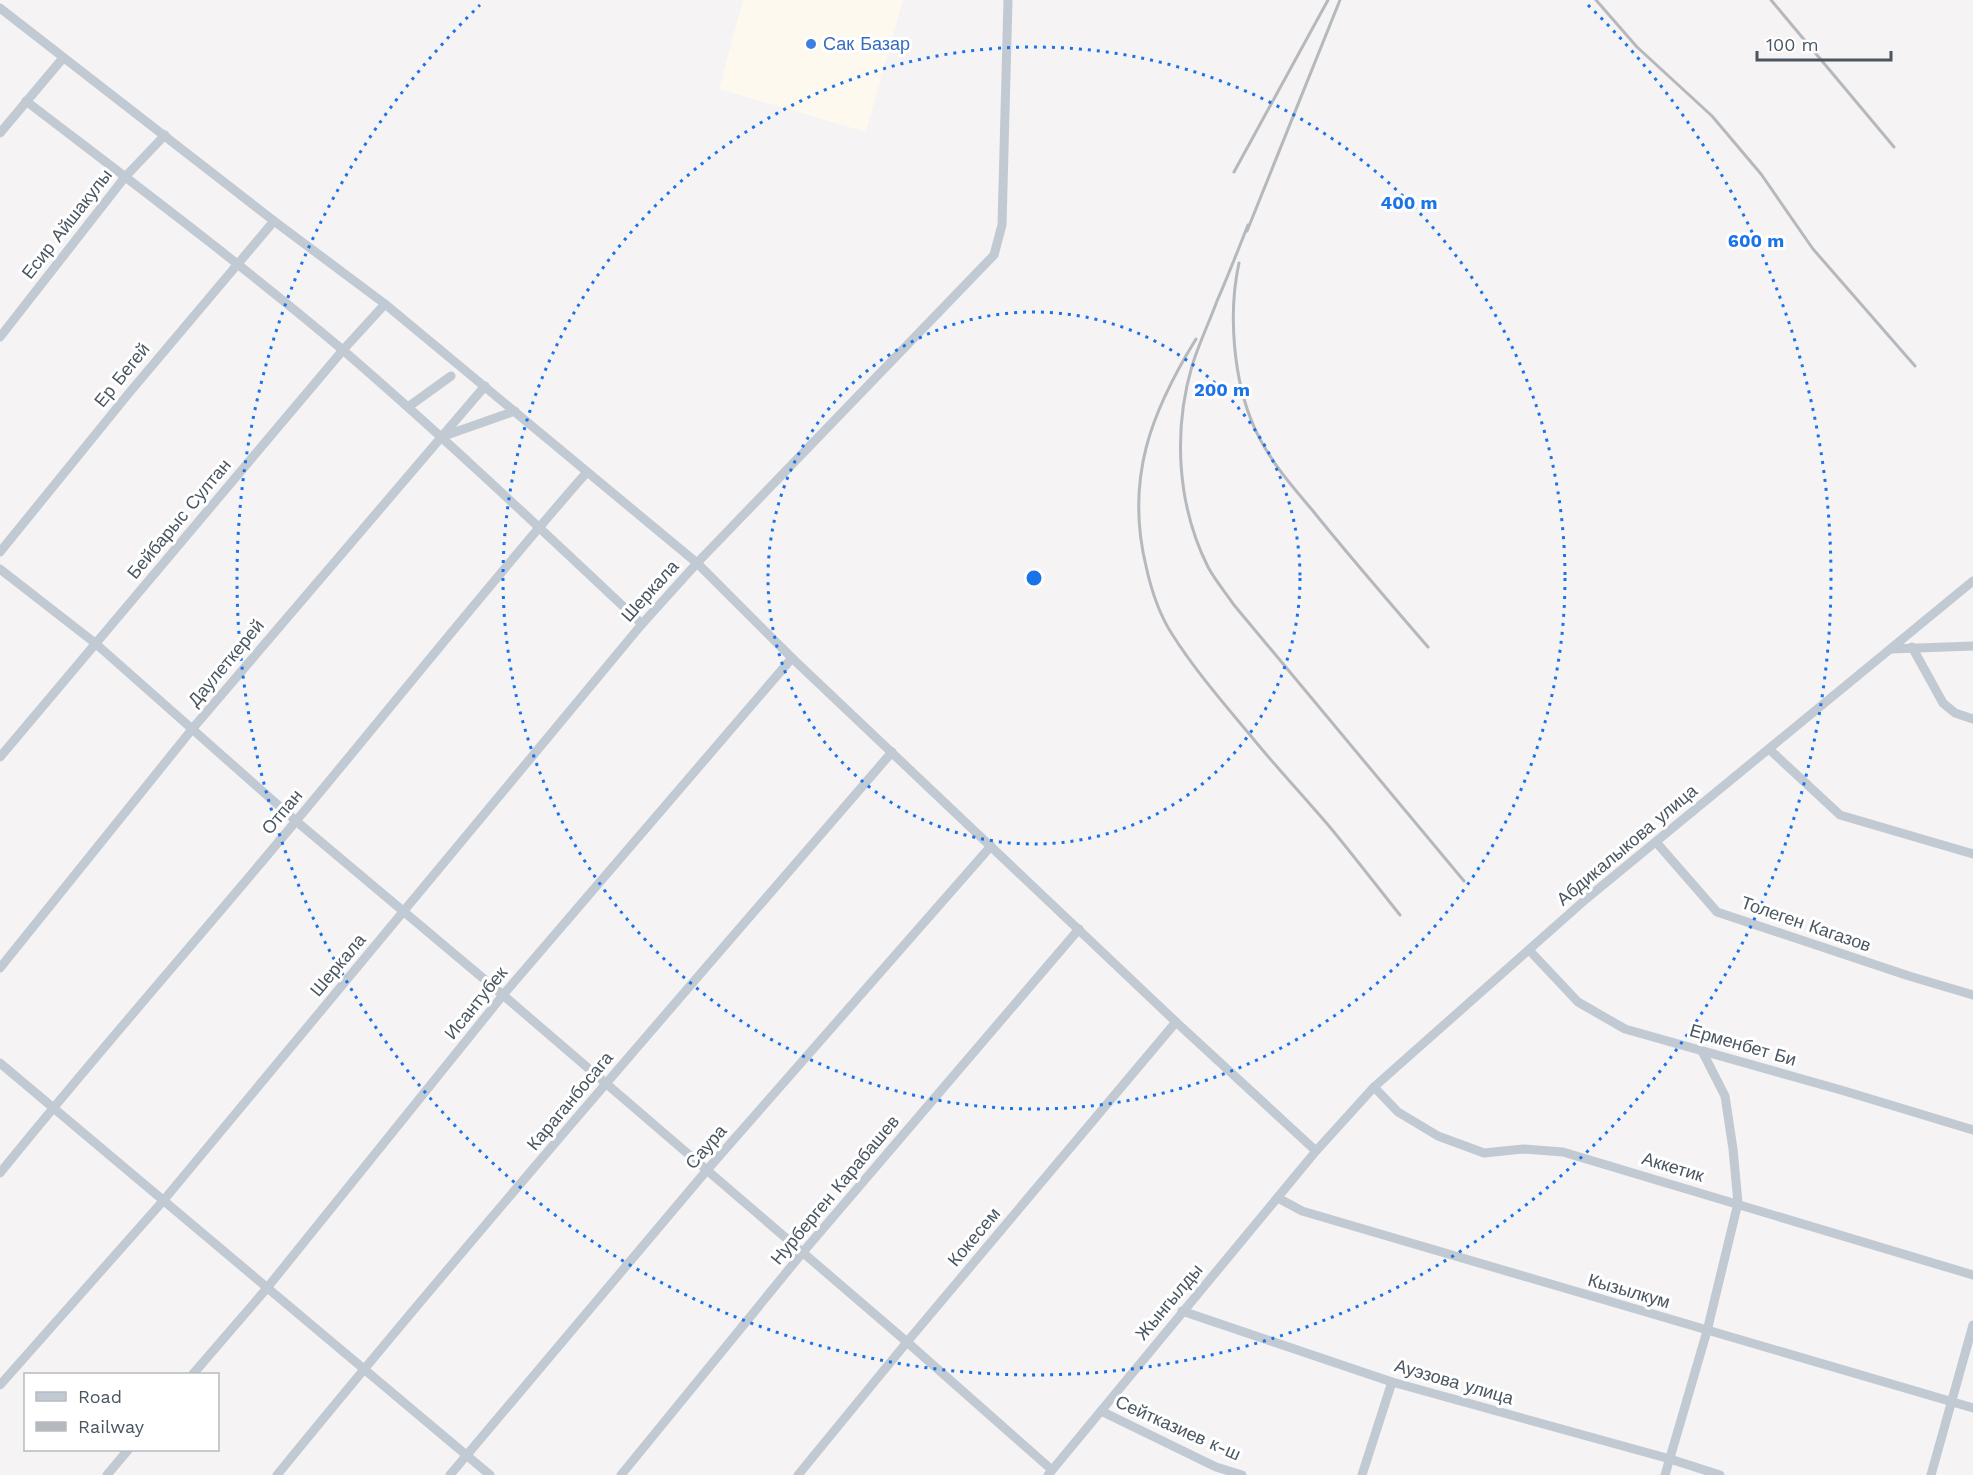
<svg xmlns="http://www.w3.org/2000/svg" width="1973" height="1475" font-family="'Work Sans',sans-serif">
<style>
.commercial{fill:#fdf9ef}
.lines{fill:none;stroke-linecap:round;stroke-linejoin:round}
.minor{stroke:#c1cad2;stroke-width:9}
.rail{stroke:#b5b8bd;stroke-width:3}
.ring{fill:none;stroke:#1a73e8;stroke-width:3;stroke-dasharray:3 6}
.shop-dot{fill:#3f7fe0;stroke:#fff;stroke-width:2}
.labels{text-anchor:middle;stroke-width:6;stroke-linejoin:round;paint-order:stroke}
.shop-label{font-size:18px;fill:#366cbe;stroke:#fff;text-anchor:start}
.street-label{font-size:18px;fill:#4a5661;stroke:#fff}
.centre{fill:#1a73e8;stroke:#fff;stroke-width:3}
.ring-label{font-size:18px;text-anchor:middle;font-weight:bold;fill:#1a73e8;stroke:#fff;stroke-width:6;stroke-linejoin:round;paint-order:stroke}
</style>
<rect width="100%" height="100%" fill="#f5f3f3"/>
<!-- commercial -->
<polygon class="commercial" points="743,0 903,0 866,132 719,89"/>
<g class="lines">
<!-- minor -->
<g class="minor">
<polyline points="0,8 274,221 385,304 697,563 792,658 1176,1022 1316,1151"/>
<path d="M26 101C133 183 241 264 344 351 446 439 544 532 642 624"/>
<polyline points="0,133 63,58"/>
<polyline points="0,337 125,177 165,135"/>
<polyline points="408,407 451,376"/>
<polyline points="444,436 515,411"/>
<polyline points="0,552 129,393 274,221"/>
<polyline points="0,569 95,643 296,821 503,995 907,1342 1052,1470"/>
<polyline points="1912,647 1943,703 1955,713 1973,719"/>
<polyline points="1891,649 1973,646"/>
<polyline points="1769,749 1840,815 1973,854"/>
<polyline points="0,757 343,350 385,304"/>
<polyline points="1656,842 1717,912 1909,976 1973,995"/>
<polyline points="1529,950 1578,1002 1625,1029 1841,1090 1973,1130"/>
<polyline points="0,968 193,728 485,386"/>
<polyline points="0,1063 490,1475"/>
<polyline points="1374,1087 1398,1112 1438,1136 1484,1153 1523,1149 1563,1152 1973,1275"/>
<path d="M0 1173C96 1054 198 939 296 821 393 705 487 586 587 472"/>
<polyline points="1278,1198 1302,1211 1973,1408"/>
<polyline points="1182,1311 1392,1382 1670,1459 1720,1475"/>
<polyline points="193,1374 267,1288 503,995 792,658"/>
<polyline points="0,1385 163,1201 642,624 697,563 994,255 1002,225 1008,0"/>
<polyline points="1101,1411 1216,1467 1242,1475"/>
<polyline points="107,1475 128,1450"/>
<path d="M277 1475C477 1230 685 992 892 752"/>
<polyline points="450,1475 707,1170 991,846"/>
<polyline points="621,1475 803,1252 1079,929"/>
<polyline points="798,1475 907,1342 1176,1022"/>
<polyline points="1048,1475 1316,1151 1374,1087 1586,899 1973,581"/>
<polyline points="1362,1475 1392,1382"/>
<polyline points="1665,1475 1707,1331 1738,1203 1733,1149 1725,1096 1702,1051"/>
<polyline points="1931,1475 1973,1325"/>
</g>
<!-- rail -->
<g class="rail">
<polyline points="1596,0 1637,47 1712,116 1761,174 1813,249 1915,366"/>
<polyline points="1771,0 1894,147"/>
<polyline points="1234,172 1328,0"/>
<path d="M1248 225C1238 250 1228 276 1217 301 1209 323 1199 343 1192 366 1173 431 1177 505 1208 567 1215 580 1225 592 1234 605L1464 881"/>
<polyline points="1247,231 1340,0"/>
<path d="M1239 263C1228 313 1233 381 1255 429 1269 460 1291 485 1313 511 1350 557 1389 602 1428 647"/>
<path d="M1196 339C1151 412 1125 479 1146 566 1151 589 1159 614 1172 634 1196 672 1226 706 1255 741 1279 770 1305 798 1329 826 1353 855 1376 885 1400 915"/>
</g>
</g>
<!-- distance rings -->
<g class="ring">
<circle cx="1034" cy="578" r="266"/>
<circle cx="1034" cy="578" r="531"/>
<path d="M1588 5A797 797 0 1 1 480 5"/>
</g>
<!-- markers -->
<circle class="shop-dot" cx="811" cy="44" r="6"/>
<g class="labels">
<!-- shop labels -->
<g class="shop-label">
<text x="823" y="50">Сак Базар</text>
</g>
<!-- street labels -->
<g class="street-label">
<text transform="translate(67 224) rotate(-52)" y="6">Есир Айшакулы</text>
<text transform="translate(122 375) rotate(-51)" y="6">Ер Бегей</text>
<text transform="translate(179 519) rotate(-50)" y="6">Бейбарыс Султан</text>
<text transform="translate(650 591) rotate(-48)" y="6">Шеркала</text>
<text transform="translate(226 663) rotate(-50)" y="6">Даулеткерей</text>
<text transform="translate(282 812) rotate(-50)" y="6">Отпан</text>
<text transform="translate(1627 845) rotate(-40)" y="6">Абдикалыкова улица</text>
<text transform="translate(1806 924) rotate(19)" y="6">Толеген Кагазов</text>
<text transform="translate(338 965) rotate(-50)" y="6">Шеркала</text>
<text transform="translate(476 1003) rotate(-51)" y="6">Исантубек</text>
<text transform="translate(1743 1045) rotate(16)" y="6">Ерменбет Би</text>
<text transform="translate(570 1101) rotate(-50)" y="6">Караганбосага</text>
<text transform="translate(706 1147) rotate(-49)" y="6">Саура</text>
<text transform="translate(1673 1167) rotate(17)" y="6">Аккетик</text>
<text transform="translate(835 1190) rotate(-50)" y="6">Нурберген Карабашев</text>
<text transform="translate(974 1237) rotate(-50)" y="6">Кокесем</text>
<text transform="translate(1629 1291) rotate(16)" y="6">Кызылкум</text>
<text transform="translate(1169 1302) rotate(-50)" y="6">Жынгылды</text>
<text transform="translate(1454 1382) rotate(16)" y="6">Ауэзова улица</text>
<text transform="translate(1178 1428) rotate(24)" y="6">Сейтказиев к-ш</text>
</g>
</g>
<circle cx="1034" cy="578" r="9" class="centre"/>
<g class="ring-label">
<text x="1409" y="209">400 m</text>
<text x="1756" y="247">600 m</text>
<text x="1222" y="396">200 m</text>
</g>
<!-- legend -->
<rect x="24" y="1373" width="195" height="78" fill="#ffffff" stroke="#b7bbc0" stroke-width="1.5"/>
<rect x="36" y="1392" width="30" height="9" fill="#c1cad2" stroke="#b7bbc0" stroke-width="1.5"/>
<text x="78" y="1403" font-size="18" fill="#4a5661">Road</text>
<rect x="36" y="1422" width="30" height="9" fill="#b5b8bd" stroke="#b7bbc0" stroke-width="1.5"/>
<text x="78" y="1433" font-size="18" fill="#4a5661">Railway</text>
<!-- scale -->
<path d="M1757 51v9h134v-9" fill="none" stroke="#4a5661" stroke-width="3"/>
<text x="1766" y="51" font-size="18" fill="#4a5661" stroke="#ffffff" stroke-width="4.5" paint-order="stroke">100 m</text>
</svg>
